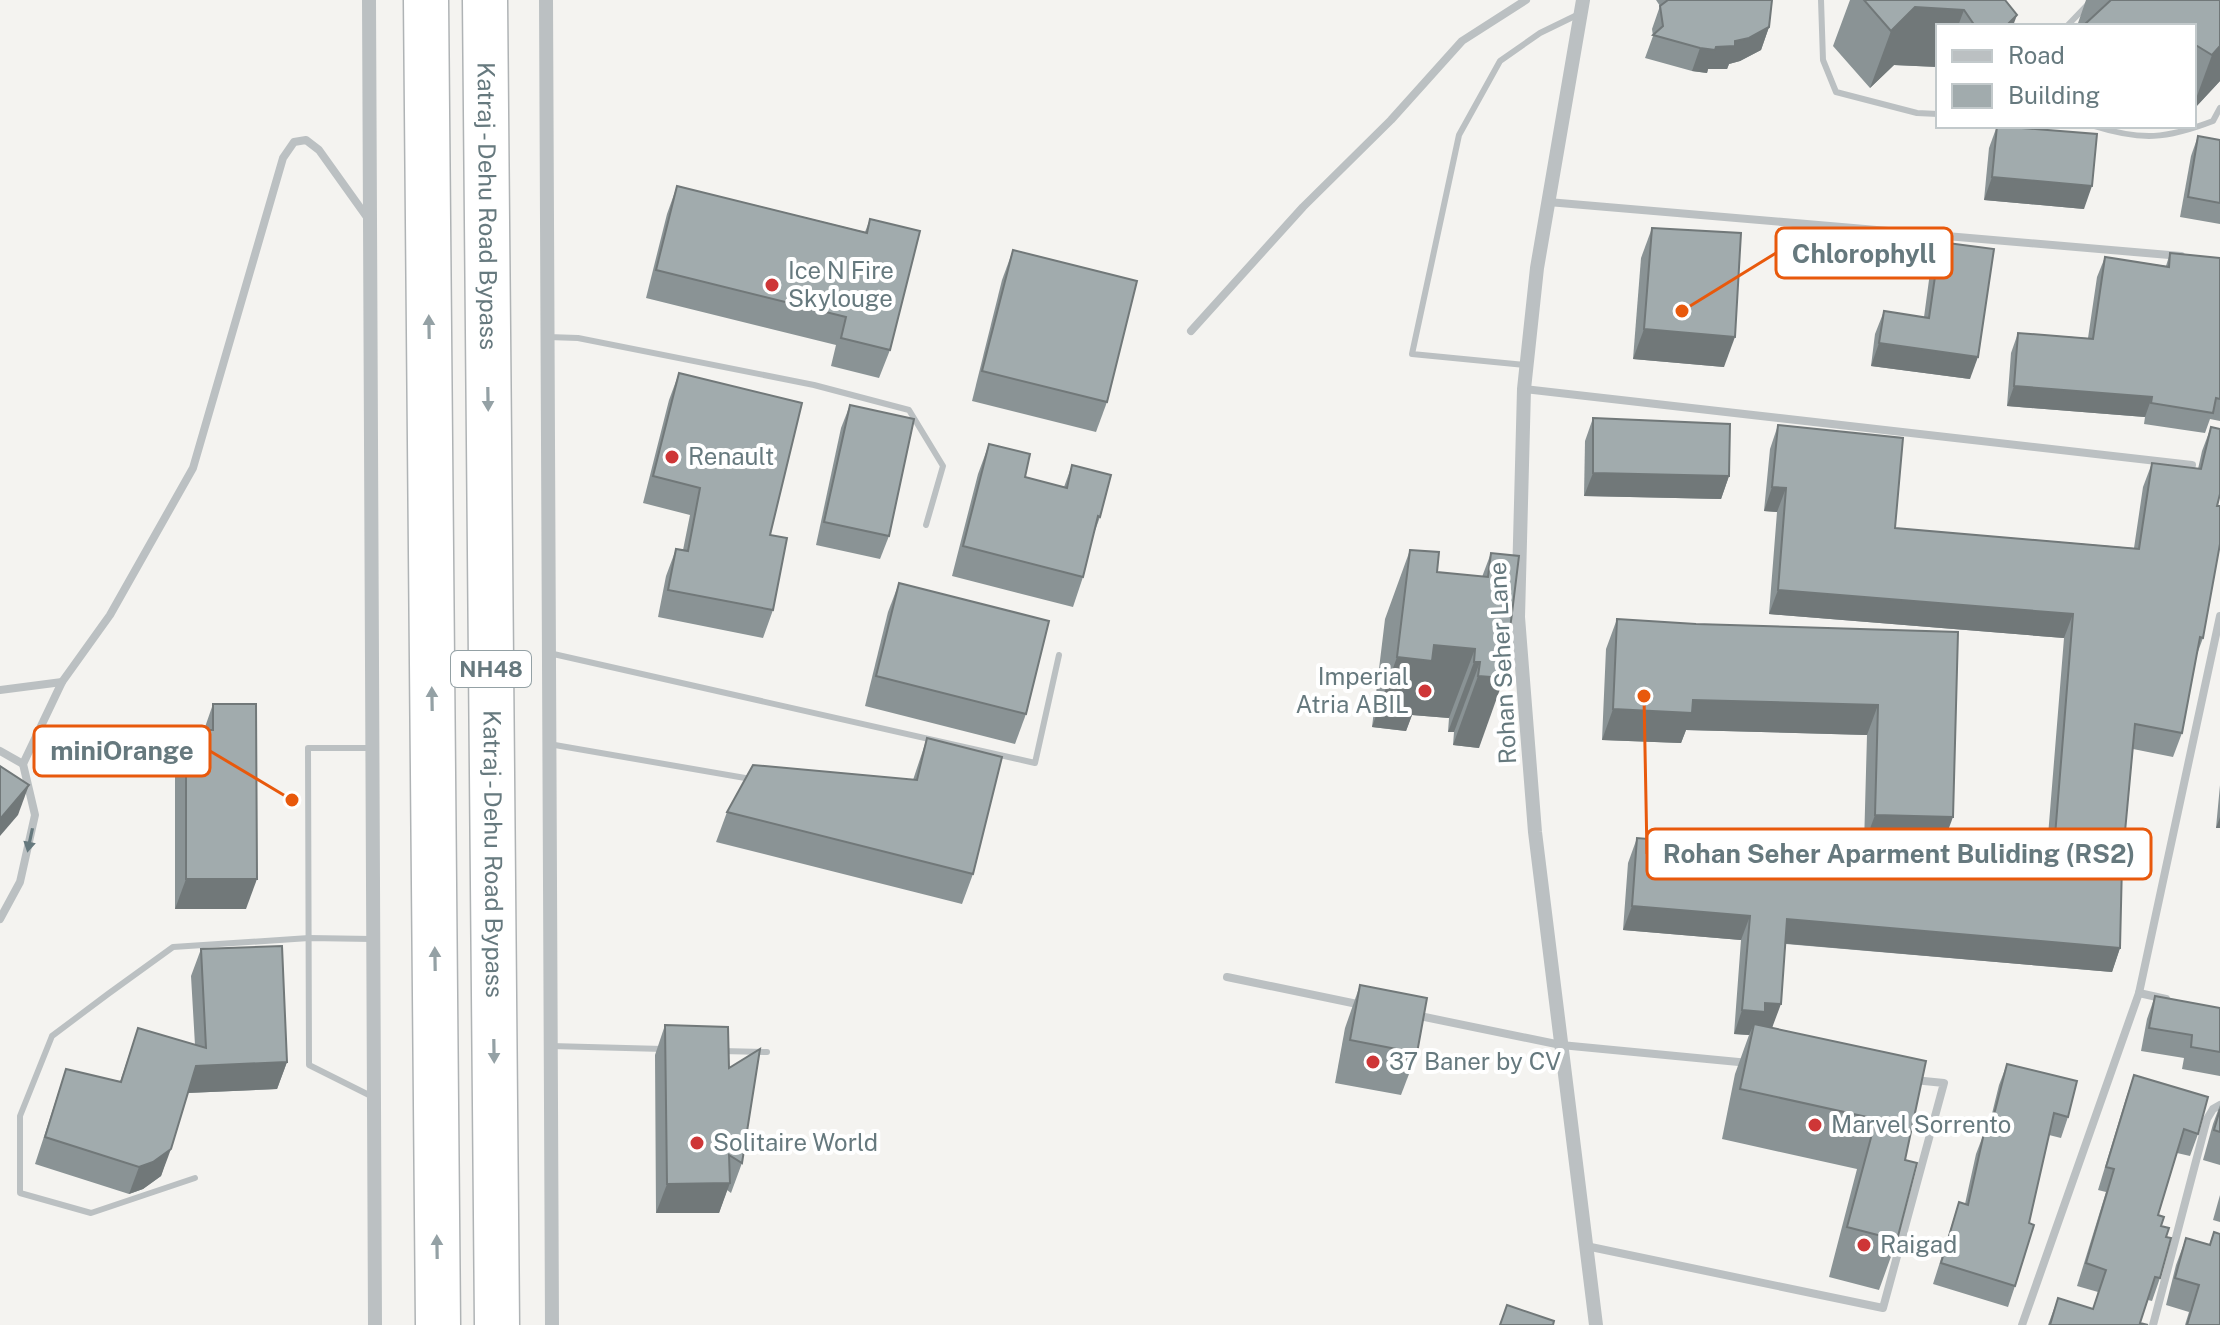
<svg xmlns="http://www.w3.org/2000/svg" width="2220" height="1325" font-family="'Public Sans',sans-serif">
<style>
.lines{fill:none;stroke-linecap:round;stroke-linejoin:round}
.trunk-casing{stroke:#afb3b5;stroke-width:47}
.service{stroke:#bbc0c2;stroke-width:6}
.minor{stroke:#bbc0c2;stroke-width:8}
.tertiary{stroke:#bbc0c2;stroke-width:14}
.trunk{stroke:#fff;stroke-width:44}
.wall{fill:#8a9395}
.shaded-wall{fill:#717879}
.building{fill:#a1abad;stroke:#717879;stroke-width:2}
.oneway{fill:#94a1a5}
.oneway2{fill:#66797e}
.poi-dot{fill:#ce3637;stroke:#fff;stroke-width:3}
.labels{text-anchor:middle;stroke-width:8;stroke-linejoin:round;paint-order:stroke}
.shield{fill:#fff;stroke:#94a1a5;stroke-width:2}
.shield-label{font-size:22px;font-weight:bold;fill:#66797e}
.street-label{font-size:24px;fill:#66797e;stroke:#fff}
.poi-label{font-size:24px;fill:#66797e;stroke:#fff;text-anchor:start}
.leader{fill:none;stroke:#e8590c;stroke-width:3}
.callout-dot{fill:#e8590c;stroke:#fff;stroke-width:3}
.callout{fill:#fff;stroke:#e8590c;stroke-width:3}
.callout-label{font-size:26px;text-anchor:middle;font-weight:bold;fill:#66797e}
</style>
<rect width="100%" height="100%" fill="#f4f3f0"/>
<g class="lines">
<!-- trunk casing -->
<g class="trunk-casing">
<g id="trunk">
<polyline points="426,0 438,1325"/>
<path id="s1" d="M485 0 497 1325"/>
</g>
</g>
<!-- service -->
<g class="service">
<polyline points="1821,0 1823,60 1836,92 1917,113 1938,114"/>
<polyline points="2067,26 2092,0"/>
<path d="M2094 126C2142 141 2166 139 2213 121L2220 108"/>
<polyline points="548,337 578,338 814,385 909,410 943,466 926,525"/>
<polyline points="1525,365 1412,354 1459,135 1500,61 1540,33 1577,15"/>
<polyline points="549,653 1035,763 1059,655"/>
<polyline points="549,744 751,779"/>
<polyline points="373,748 308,748 309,1065 373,1097"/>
<polyline points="551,1046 663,1049"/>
<polyline points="722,1051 767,1052"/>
<polyline points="195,1178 91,1213 20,1193 20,1116 52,1036 108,994 173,947 309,938 372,939"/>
</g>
<!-- minor -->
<g class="minor">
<polyline points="1548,202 2181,256"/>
<polyline points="1191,331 1303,207 1391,120 1462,41 1526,0"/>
<polyline points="1524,389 2192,465"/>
<polyline points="0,690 62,682 110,615 193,468 283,158 294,142 306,140 319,150 369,220"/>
<polyline points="0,751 23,764"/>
<polyline points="0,919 20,882 35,815 23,764 62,682"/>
<polyline points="1227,977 1362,1005"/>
<polyline points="2139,993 2166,999"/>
<polyline points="1415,1015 1561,1045 1749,1063"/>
<polyline points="1586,1246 1883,1308 1944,1083 1914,1080"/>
<polyline points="2022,1325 2139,993 2220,616"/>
<polyline points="2153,1325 2207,1119 2213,1109 2220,1105"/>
</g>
<!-- tertiary -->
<g class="tertiary">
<polyline points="369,0 375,1325"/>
<polyline points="546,0 552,1325"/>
<polyline points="1583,0 1537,268 1524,389 1518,617 1535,832 1596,1325"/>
</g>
<!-- trunk -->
<use href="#trunk" class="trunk"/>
</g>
<!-- wall -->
<g class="wall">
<polygon points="1656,0 1772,0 1769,27 1761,50 1740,61 1729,64 1727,69 1708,69 1707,73 1692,71 1645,58 1653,36 1652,29 1660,6"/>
<polygon points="1850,0 2005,0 2013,26 1938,26 1938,67 1894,65 1870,88 1833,46"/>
<polygon points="2086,0 2220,0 2220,81 2194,109 2194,26 2077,26"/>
<polygon points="1997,126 2084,209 1984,200 1989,148"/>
<polygon points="2198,136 2220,140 2220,224 2180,217 2191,156"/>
<polygon points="677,186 865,232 870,219 890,350 879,378 831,366 836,345 646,298 667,214"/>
<polygon points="1652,228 1724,367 1633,359 1641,258"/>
<polygon points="1940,242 1970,379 1871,366 1875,334 1884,311 1924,317 1931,265"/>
<polygon points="1013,250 1107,402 1096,432 972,401 1002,280"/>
<polygon points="2170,253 2220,258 2220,421 2210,419 2205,433 2144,424 2145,417 2007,406 2011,353 2018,333 2088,338 2097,277 2105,257 2166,266"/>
<polygon points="679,373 770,535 773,610 763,638 658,617 666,576 676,549 683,550 690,515 643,503 669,400"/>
<polygon points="850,405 889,536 880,559 816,545 841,428"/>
<polygon points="1593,418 1729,476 1721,499 1584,496 1585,441"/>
<polygon points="1778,425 1895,528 2134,548 2143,487 2152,463 2198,469 2202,451 2211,427 2217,506 2203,638 2196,657 2182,733 2173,757 2133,749 2122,864 2120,948 2112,972 1786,944 1772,1028 1926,1061 1905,1160 1897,1240 1879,1290 1829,1277 1857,1169 1722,1139 1735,1074 1749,1035 1734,1034 1741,940 1623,930 1628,863 1637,838 2045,873 2064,638 1769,614 1777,512 1764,511 1770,449"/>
<polygon points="989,444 1025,477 1064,487 1072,465 1100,517 1093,536 1083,577 1073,607 952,576 978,474"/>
<polygon points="1410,550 1437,572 1482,577 1491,553 1479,748 1453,745 1454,732 1448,732 1449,718 1412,715 1406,731 1372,727 1385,619"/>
<polygon points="899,583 1026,714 1015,744 865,706 888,612"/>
<polygon points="1617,619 1696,624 1958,632 1942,847 1864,845 1867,735 1686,730 1681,743 1602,740 1606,649"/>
<polygon points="213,704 246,909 175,909 175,760 186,730 204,730"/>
<polygon points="927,738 973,874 962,904 716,842 727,812 913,780"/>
<polygon points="2220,785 2220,828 2216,828"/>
<polygon points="201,949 287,1062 277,1089 188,1093 161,1176 143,1189 129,1194 35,1164 66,1069 120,1082 138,1028 195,1045 191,976"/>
<polygon points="1360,985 1417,1053 1401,1095 1335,1083 1345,1028"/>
<polygon points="2155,996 2220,1008 2220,1076 2182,1069 2184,1058 2141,1051 2147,1019"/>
<polygon points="665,1025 729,1068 742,1163 731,1193 727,1190 719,1213 656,1213 655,1055"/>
<polygon points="2007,1064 2068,1117 2061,1138 2049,1135 2015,1286 2008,1307 1933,1284 1959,1202 1965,1204 1976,1154 1984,1133 1987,1134 1999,1085"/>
<polygon points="2134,1075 2198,1134 2190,1156 2177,1153 2158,1215 2161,1226 2166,1237 2160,1278 2152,1301 2148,1300 2140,1323 2148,1325 2048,1325 2058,1298 2093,1309 2098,1292 2077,1286 2106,1192 2098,1190 2126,1098"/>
<polygon points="2220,1105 2220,1165 2203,1160 2213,1124"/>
<polygon points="2220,1195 2220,1222 2213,1220"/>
<polygon points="2214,1232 2220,1325 2185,1325 2189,1312 2166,1305 2176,1265 2186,1238 2209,1245"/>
</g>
<!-- shaded-wall -->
<g class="shaded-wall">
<polygon points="1915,7 1964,10 1958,26 1938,26 1938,67 1894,65 1870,88 1891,31"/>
<polygon points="2017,15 2013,26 2006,26"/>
<polygon points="1769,27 1761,50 1740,61 1729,64 1727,69 1708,69 1707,73 1692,71 1700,48 1716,47 1735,41"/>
<polygon points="2220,46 2220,81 2194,109 2194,104 2212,55"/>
<polygon points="1992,177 2092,186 2084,209 1984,200"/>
<polygon points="1644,329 1735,337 1724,367 1633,359"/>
<polygon points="1879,343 1978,357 1970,379 1871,366"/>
<polygon points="2014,386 2152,397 2145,417 2007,406"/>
<polygon points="1593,473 1729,476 1721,499 1584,496"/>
<polygon points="1772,487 1786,488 1777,512 1764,511"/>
<polygon points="1778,590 2073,614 2064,638 1769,614"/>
<polygon points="1434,645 1475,649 1449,718 1412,715 1406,731 1372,727 1397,657"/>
<polygon points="1474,662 1480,662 1454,732 1448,732"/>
<polygon points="1478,676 1504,678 1479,748 1453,745"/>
<polygon points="1693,700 1878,705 1867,735 1686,730 1681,743 1602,740 1613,709"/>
<polygon points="29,785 18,815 0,836 0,819"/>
<polygon points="1875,815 1953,817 1942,847 1864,845"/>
<polygon points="2220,817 2220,828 2216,828"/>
<polygon points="186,879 257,879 246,909 175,909"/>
<polygon points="1632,906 1750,916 1741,940 1623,930"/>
<polygon points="1787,919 2120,948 2112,972 1779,943"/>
<polygon points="1765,1003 1781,1004 1772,1028 1754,1024 1749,1035 1734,1034 1742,1010"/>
<polygon points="287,1062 277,1089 186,1093 196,1066"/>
<polygon points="171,1149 161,1176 143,1189 129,1194 139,1167"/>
<polygon points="730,1183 719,1213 656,1213 667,1184"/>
</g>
<!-- building -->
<g class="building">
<polygon points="1668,0 1772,0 1769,27 1749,38 1735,41 1735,46 1716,47 1715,50 1700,48 1653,35 1663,26 1660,6"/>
<polygon points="1864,0 2005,0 2017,15 2006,26 1975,26 1964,10 1915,7 1891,31"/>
<polygon points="2111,0 2220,0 2220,46 2212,55 2194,44 2194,26 2086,26 2084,25"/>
<polygon points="1997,126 2097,134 2092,186 1992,177"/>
<polygon points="2198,136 2220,140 2220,203 2188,197"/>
<polygon points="677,186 867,233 870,219 920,231 890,350 841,338 846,317 656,270"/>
<polygon points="1652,228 1741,233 1735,337 1644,329"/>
<polygon points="1940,242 1994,249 1978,357 1879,343 1884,311 1929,318"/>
<polygon points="1013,250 1137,281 1107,402 982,371"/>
<polygon points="2170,253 2220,258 2220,399 2216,398 2213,413 2151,403 2152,397 2014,386 2018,333 2093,339 2105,257 2169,267"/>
<polygon points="679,373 802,403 770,535 787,538 773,610 668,590 676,549 688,551 700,488 653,476"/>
<polygon points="850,405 914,419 889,536 824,522"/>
<polygon points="1593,418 1730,424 1729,476 1593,473"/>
<polygon points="1778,425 1903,438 1895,528 2139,549 2152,463 2201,469 2211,427 2220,429 2220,494 2217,506 2220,506 2220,544 2203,638 2200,637 2182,733 2135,724 2122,864 2120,948 1787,919 1781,1004 1765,1003 1765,1012 1742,1010 1750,916 1632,906 1637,838 2052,873 2073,614 1778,590 1786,488 1772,487"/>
<polygon points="989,444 1030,454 1025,477 1067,488 1072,465 1111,475 1100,517 1098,516 1083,577 963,546"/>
<polygon points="1410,550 1439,552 1437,572 1488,577 1491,553 1519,556 1504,678 1478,676 1480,662 1474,662 1475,649 1434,645 1432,661 1397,657"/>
<polygon points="899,583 1049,621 1026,714 876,676"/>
<polygon points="1617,619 1696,624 1958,632 1953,817 1875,815 1878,705 1693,700 1692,713 1613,709"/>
<polygon points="213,704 256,704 257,879 186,879 186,730 213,730"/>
<polygon points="927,738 1002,757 973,874 727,812 753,765 917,780"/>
<polygon points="0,766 29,785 0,819"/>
<polygon points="282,946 287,1062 196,1066 171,1149 153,1162 139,1167 45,1137 66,1069 121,1082 138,1028 206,1048 201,949"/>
<polygon points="1360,985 1427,998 1417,1053 1350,1040"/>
<polygon points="2155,996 2220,1008 2220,1052 2191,1047 2192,1035 2149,1028"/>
<polygon points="1754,1024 1926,1061 1905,1160 1917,1163 1897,1240 1847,1227 1876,1119 1740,1089"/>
<polygon points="665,1025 728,1027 729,1068 760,1049 742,1163 729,1155 730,1183 667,1184"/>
<polygon points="2007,1064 2077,1081 2068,1117 2054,1113 2029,1223 2034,1225 2015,1286 1941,1263 1959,1202 1968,1205 1984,1133 1989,1134"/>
<polygon points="2134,1075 2208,1097 2198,1134 2184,1129 2158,1215 2164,1217 2161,1226 2169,1228 2166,1237 2171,1238 2160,1278 2155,1277 2140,1323 2148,1325 2050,1325 2058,1298 2093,1309 2106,1270 2086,1263 2114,1169 2106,1167"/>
<polygon points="2220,1109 2220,1132 2214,1130"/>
<polygon points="2214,1232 2220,1234 2220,1325 2187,1325 2199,1285 2175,1278 2186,1238 2210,1245"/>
<polygon points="1507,1305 1554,1321 1553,1325 1500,1325"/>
</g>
<!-- one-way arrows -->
<defs><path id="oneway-solid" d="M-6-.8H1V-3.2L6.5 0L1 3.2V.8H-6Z" transform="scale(2)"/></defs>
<g class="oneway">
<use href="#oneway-solid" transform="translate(429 327) rotate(-91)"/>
<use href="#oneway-solid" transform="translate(488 399) rotate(89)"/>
<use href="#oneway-solid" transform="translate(432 699) rotate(-91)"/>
<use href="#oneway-solid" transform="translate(435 959) rotate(-91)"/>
<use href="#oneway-solid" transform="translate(494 1051) rotate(89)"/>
<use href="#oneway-solid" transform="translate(437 1247) rotate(-91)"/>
</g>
<use class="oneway2" href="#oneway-solid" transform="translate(30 840) rotate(102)"/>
<!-- markers -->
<g class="poi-dot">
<circle cx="772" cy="285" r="8"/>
<circle cx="672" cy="457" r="8"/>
<circle cx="1425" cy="691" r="8"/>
<circle cx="1373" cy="1062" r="8"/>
<circle cx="1815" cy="1125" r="8"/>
<circle cx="697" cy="1143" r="8"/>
<circle cx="1864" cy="1245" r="8"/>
</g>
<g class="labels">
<!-- shield labels -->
<rect class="shield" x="451" y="651" width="80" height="36" rx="6"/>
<g class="shield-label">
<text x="491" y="677">NH48</text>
</g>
<!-- street labels -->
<g class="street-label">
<text dy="8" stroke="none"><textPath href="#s1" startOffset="206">Katraj - Dehu Road Bypass</textPath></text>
<text transform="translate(1503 663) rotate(-93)" y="8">Rohan Seher Lane</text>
<text dy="8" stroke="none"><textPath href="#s1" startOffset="854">Katraj - Dehu Road Bypass</textPath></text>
</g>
<!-- poi labels -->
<g class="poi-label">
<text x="788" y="279">Ice N Fire<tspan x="788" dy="28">Skylouge</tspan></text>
<text x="688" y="465">Renault</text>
<text x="1409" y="685" text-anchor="end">Imperial<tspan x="1409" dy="28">Atria ABIL</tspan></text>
<text x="1389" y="1070">37 Baner by CV</text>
<text x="1831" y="1133">Marvel Sorrento</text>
<text x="713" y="1151">Solitaire World</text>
<text x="1880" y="1253">Raigad</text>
</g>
</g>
<!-- callouts -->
<path class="leader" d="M1682 311L1776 253M292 800L210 751M1644 696L1647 854"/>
<g class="callout-dot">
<circle cx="1682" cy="311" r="8"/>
<circle cx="292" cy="800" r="8"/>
<circle cx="1644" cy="696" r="8"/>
</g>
<g class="callout">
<rect x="1776" y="228" width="176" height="50" rx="8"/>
<rect x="34" y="726" width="176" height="50" rx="8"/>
<rect x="1647" y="829" width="504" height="50" rx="8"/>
</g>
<g class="callout-label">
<text x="1864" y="263">Chlorophyll</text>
<text x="122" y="760">miniOrange</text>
<text x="1899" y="863">Rohan Seher Aparment Buliding (RS2)</text>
</g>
<!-- legend -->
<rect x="1936" y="24" width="260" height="104" fill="#ffffff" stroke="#c2c9cb" stroke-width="2"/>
<rect x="1952" y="50" width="40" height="12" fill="#bbc0c2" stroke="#c2c9cb" stroke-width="2"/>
<text x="2008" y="64" font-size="24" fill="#66797e">Road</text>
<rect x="1952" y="84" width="40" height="24" fill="#a1abad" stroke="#c2c9cb" stroke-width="2"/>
<text x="2008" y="104" font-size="24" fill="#66797e">Building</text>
</svg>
